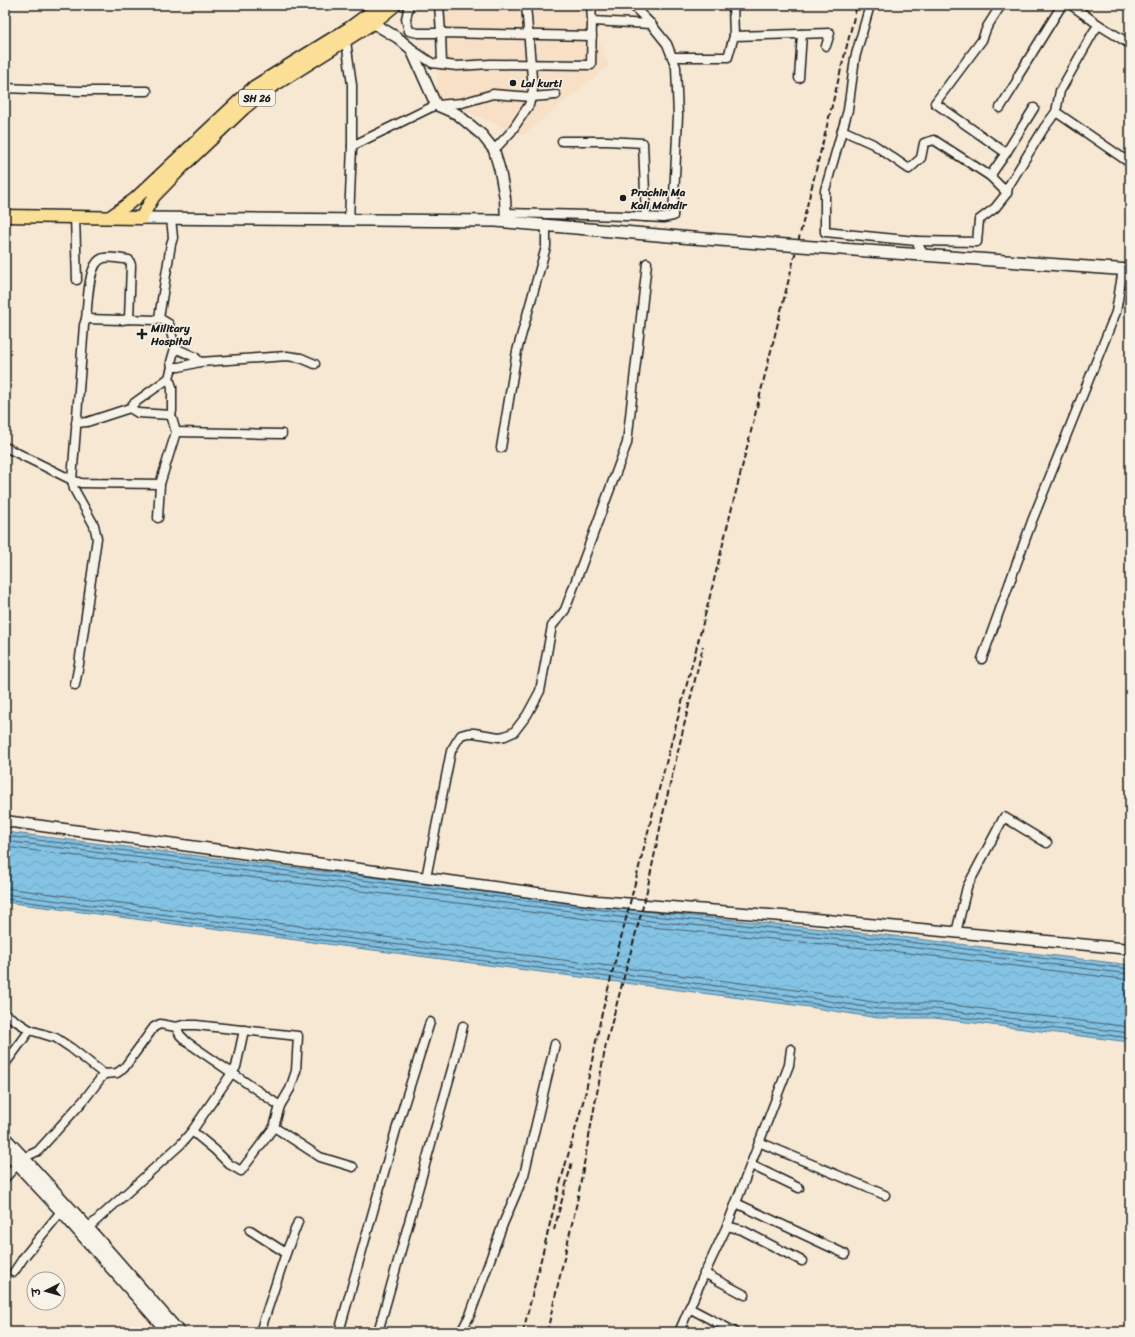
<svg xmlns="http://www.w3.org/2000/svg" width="1135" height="1337" font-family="Sriracha,'Playpen Sans Deva',sans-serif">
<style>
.built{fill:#f7e0c6}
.water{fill:url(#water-waves);stroke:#5a8094}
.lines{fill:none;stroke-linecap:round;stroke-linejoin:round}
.shore{stroke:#465f6c;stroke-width:1}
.minor-casing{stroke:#1c1c1c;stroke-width:11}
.tertiary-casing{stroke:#1c1c1c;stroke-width:13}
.secondary-casing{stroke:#1c1c1c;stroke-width:14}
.primary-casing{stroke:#1c1c1c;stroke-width:15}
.minor{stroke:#f7f3e8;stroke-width:8}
.tertiary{stroke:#f7f3e8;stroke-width:10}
.secondary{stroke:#f7f3e8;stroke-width:11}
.primary{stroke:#fbdf96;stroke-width:12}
.rail{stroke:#1c1c1c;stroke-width:2;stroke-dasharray:6 3;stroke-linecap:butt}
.secondary-bridge-casing{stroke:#1c1c1c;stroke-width:14;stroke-linecap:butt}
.secondary-bridge{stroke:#f7f3e8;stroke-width:11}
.poi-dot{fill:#1c1c1c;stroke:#f7f3e8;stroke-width:1.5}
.labels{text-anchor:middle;stroke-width:3;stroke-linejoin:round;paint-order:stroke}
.shield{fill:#f7f3e8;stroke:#5e5c59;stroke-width:1}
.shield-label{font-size:10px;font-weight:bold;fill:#1c1c1c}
.poi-label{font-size:11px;font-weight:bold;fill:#1c1c1c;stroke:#f7f3e8;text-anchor:start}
</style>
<defs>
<pattern id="water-waves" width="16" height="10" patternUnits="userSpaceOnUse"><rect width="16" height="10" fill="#84c3e4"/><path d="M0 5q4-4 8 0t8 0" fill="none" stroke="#71a7c3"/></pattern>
</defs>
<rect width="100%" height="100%" fill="#f7e8d4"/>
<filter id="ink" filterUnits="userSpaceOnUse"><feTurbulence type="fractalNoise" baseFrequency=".025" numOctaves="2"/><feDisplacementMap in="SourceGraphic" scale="8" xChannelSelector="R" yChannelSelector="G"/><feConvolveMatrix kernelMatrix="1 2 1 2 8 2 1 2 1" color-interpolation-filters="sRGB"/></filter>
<g filter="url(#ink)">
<!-- built -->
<polygon class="built" points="435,5 584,5 609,66 523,135 438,100"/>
<!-- water -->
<polygon class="water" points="5,832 652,912 885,935 1130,965 1130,1042 934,1018 878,1018 809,1007 5,902"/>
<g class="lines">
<!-- shore -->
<g class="shore">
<polyline points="5,836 652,916 884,939 1130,969"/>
<polyline points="5,841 651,921 884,944 1130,974"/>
<polyline points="5,847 651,927 883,950 1130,980"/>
<polyline points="5,888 811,992 879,1003 936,1003 1130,1027"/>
<polyline points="5,894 810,998 878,1009 935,1009 1130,1033"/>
<polyline points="5,899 809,1003 878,1014 934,1014 1130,1038"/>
</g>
<!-- minor casing -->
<g class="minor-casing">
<g id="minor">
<polyline points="409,5 406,19 409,31 418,33 441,33 439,5"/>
<polyline points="591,5 592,21 651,24"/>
<polyline points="733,5 734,36"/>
<polyline points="870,5 855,58 848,110 825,190 825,232 916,241 924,255"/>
<polyline points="1001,5 987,27 982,40 935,103 1006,153"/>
<polyline points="1071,5 1099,25 1130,44"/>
<polyline points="346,41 352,85 352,146 349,220"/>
<polyline points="411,49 432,63 457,66 491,64 591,65 592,21"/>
<polyline points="672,57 728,57 734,36 830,33 826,46"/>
<polyline points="442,64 441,33 592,36"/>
<polyline points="799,78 802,34"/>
<polyline points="5,88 80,91 147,91"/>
<polyline points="1000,108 1017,81 1018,76 1062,5"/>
<polyline points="1056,112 1130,163"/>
<polyline points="842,130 873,144 909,169 921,158 924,143 934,140 990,176 1007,193 1008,187 1044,128 1056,112 1060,91 1094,31 1099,25"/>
<polyline points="562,141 607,141 643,143 646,217"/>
<polyline points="352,146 436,105 462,103 493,94 532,97 556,95"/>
<polyline points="494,150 511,132 529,105 533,90 526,5"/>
<polyline points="990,176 1006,153 1034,108"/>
<polyline points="506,213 627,216 663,218 673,216 678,116 676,67 667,44 651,24 632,5"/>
<polyline points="75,217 77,280"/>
<polyline points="916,241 977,242 979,220 995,208 1007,193"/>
<polyline points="159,318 171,244 173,238 171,218"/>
<polyline points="175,348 195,357 200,362"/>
<polyline points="172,367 179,367 200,362 287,356 301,358 315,364"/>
<polyline points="130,408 138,413 171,415"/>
<polyline points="76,423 87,422 130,408 133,404 169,378 172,367 171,362 175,348 169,324 159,318 154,320 129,319 122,320 86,319"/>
<polyline points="176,432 282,434"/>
<polyline points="5,447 72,480 81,483 160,484"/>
<polyline points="501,448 517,351 546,247 546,226"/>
<polyline points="158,518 160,484 176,432 171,415 172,411 172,387 169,378"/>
<polyline points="982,659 1032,521 1116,312 1123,269"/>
<path d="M75 685 79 664 97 538 94 525 74 489 72 480 84 325 86 319C88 305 87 261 104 258 111 256 122 259 129 260L131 265 129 319"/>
<polyline points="426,878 451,751 457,741 461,735 468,733 474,733 499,737 505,736 514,732 527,715 540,691 552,626 565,610 568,602 627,443 647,263"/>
<polyline points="956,933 967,887 1004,817 1047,843"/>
<polyline points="5,1014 30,1030 56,1038 71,1048 104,1074 117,1073 124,1068 154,1027 160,1024 176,1027 183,1025 196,1025 298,1036 296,1071 290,1089 280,1106 274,1127 241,1171 229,1164 215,1150 192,1131"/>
<polyline points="176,1027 180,1035 187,1042 280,1106"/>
<polyline points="5,1064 30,1030"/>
<polyline points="274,1127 320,1157 353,1167"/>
<polyline points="759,1142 885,1195"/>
<polyline points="751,1165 799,1188"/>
<polyline points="5,1178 23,1158 38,1151 84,1100 104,1074"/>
<polyline points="736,1203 845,1254"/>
<polyline points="727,1226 742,1230 802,1261"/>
<polyline points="88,1228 181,1144 192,1131 236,1067 244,1030"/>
<polyline points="250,1230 286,1253"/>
<polyline points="14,1272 24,1257 64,1208"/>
<polyline points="704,1273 745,1295"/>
<polyline points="689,1308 735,1332"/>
<polyline points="260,1332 286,1253 298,1222"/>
<polyline points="339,1332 396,1130 430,1022"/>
<polyline points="378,1332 454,1062 463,1026"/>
<polyline points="461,1332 470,1315 503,1224 524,1175 555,1044"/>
<polyline points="679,1332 702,1279 727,1226 789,1065 791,1049"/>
</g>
</g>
<!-- tertiary casing -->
<g class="tertiary-casing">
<g id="tertiary">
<polyline points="373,23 398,38 411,49 436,105 457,114 482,135 494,150 500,171 505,198 506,222"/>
<polyline points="5,821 597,901 795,917 1130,949"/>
</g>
</g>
<!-- secondary casing -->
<g class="secondary-casing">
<g id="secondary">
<polyline points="141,218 496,221 692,238"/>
<polyline points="908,254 1130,270"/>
<polyline points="5,1138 88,1228 179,1332"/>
<polyline points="5,1151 61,1211 168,1332"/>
</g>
</g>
<!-- primary casing -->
<g class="primary-casing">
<g id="primary">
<polyline points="5,216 141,218 154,196 184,165 244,108 265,91 373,23 395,5"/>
<polyline points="110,217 135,199 254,87 348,29 381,5"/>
</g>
</g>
<!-- minor -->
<use href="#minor" class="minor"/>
<!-- tertiary -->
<use href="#tertiary" class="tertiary"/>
<!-- secondary -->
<use href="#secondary" class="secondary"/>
<!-- primary -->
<use href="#primary" class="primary"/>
<!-- rail -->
<g class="rail">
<polyline points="554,1230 572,1162"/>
<polyline points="523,1332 558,1191 585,1095 601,1017 653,812 708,604 857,5"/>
<polyline points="547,1332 577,1202 606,1044 646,895 663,814 703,646"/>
</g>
<!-- secondary-bridge casing -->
<g class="secondary-bridge-casing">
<polyline id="secondary-bridge" points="692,238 908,254"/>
</g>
<!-- secondary-bridge -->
<use href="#secondary-bridge" class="secondary-bridge"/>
</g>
</g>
<!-- markers -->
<g class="poi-dot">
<circle cx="513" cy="83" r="4"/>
<circle cx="623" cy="198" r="4"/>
<path d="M140 328h4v4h4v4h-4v4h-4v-4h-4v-4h4z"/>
</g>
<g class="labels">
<!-- shield labels -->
<rect class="shield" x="239" y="90" width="36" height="16" rx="3"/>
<g class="shield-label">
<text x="257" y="102">SH 26</text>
</g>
<!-- poi labels -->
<g class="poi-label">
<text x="521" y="87">Lal kurti</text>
<text x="631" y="196">Prachin Ma<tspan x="631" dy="13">Kali Mandir</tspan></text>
<text x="151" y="332">Military<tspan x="151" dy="13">Hospital</tspan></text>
</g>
</g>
<!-- margin -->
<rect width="1135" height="1337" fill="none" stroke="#f7f3e8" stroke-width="20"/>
<rect x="10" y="10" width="1115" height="1317" fill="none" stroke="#1c1c1c" stroke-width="1.5" filter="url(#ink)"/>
<!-- north arrow -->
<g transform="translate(46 1291) rotate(264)"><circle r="19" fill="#f7f3e8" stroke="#9f9d96"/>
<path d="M0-3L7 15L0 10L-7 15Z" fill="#1c1c1c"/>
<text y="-6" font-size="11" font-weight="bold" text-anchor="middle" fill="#1c1c1c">उ</text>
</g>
</svg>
